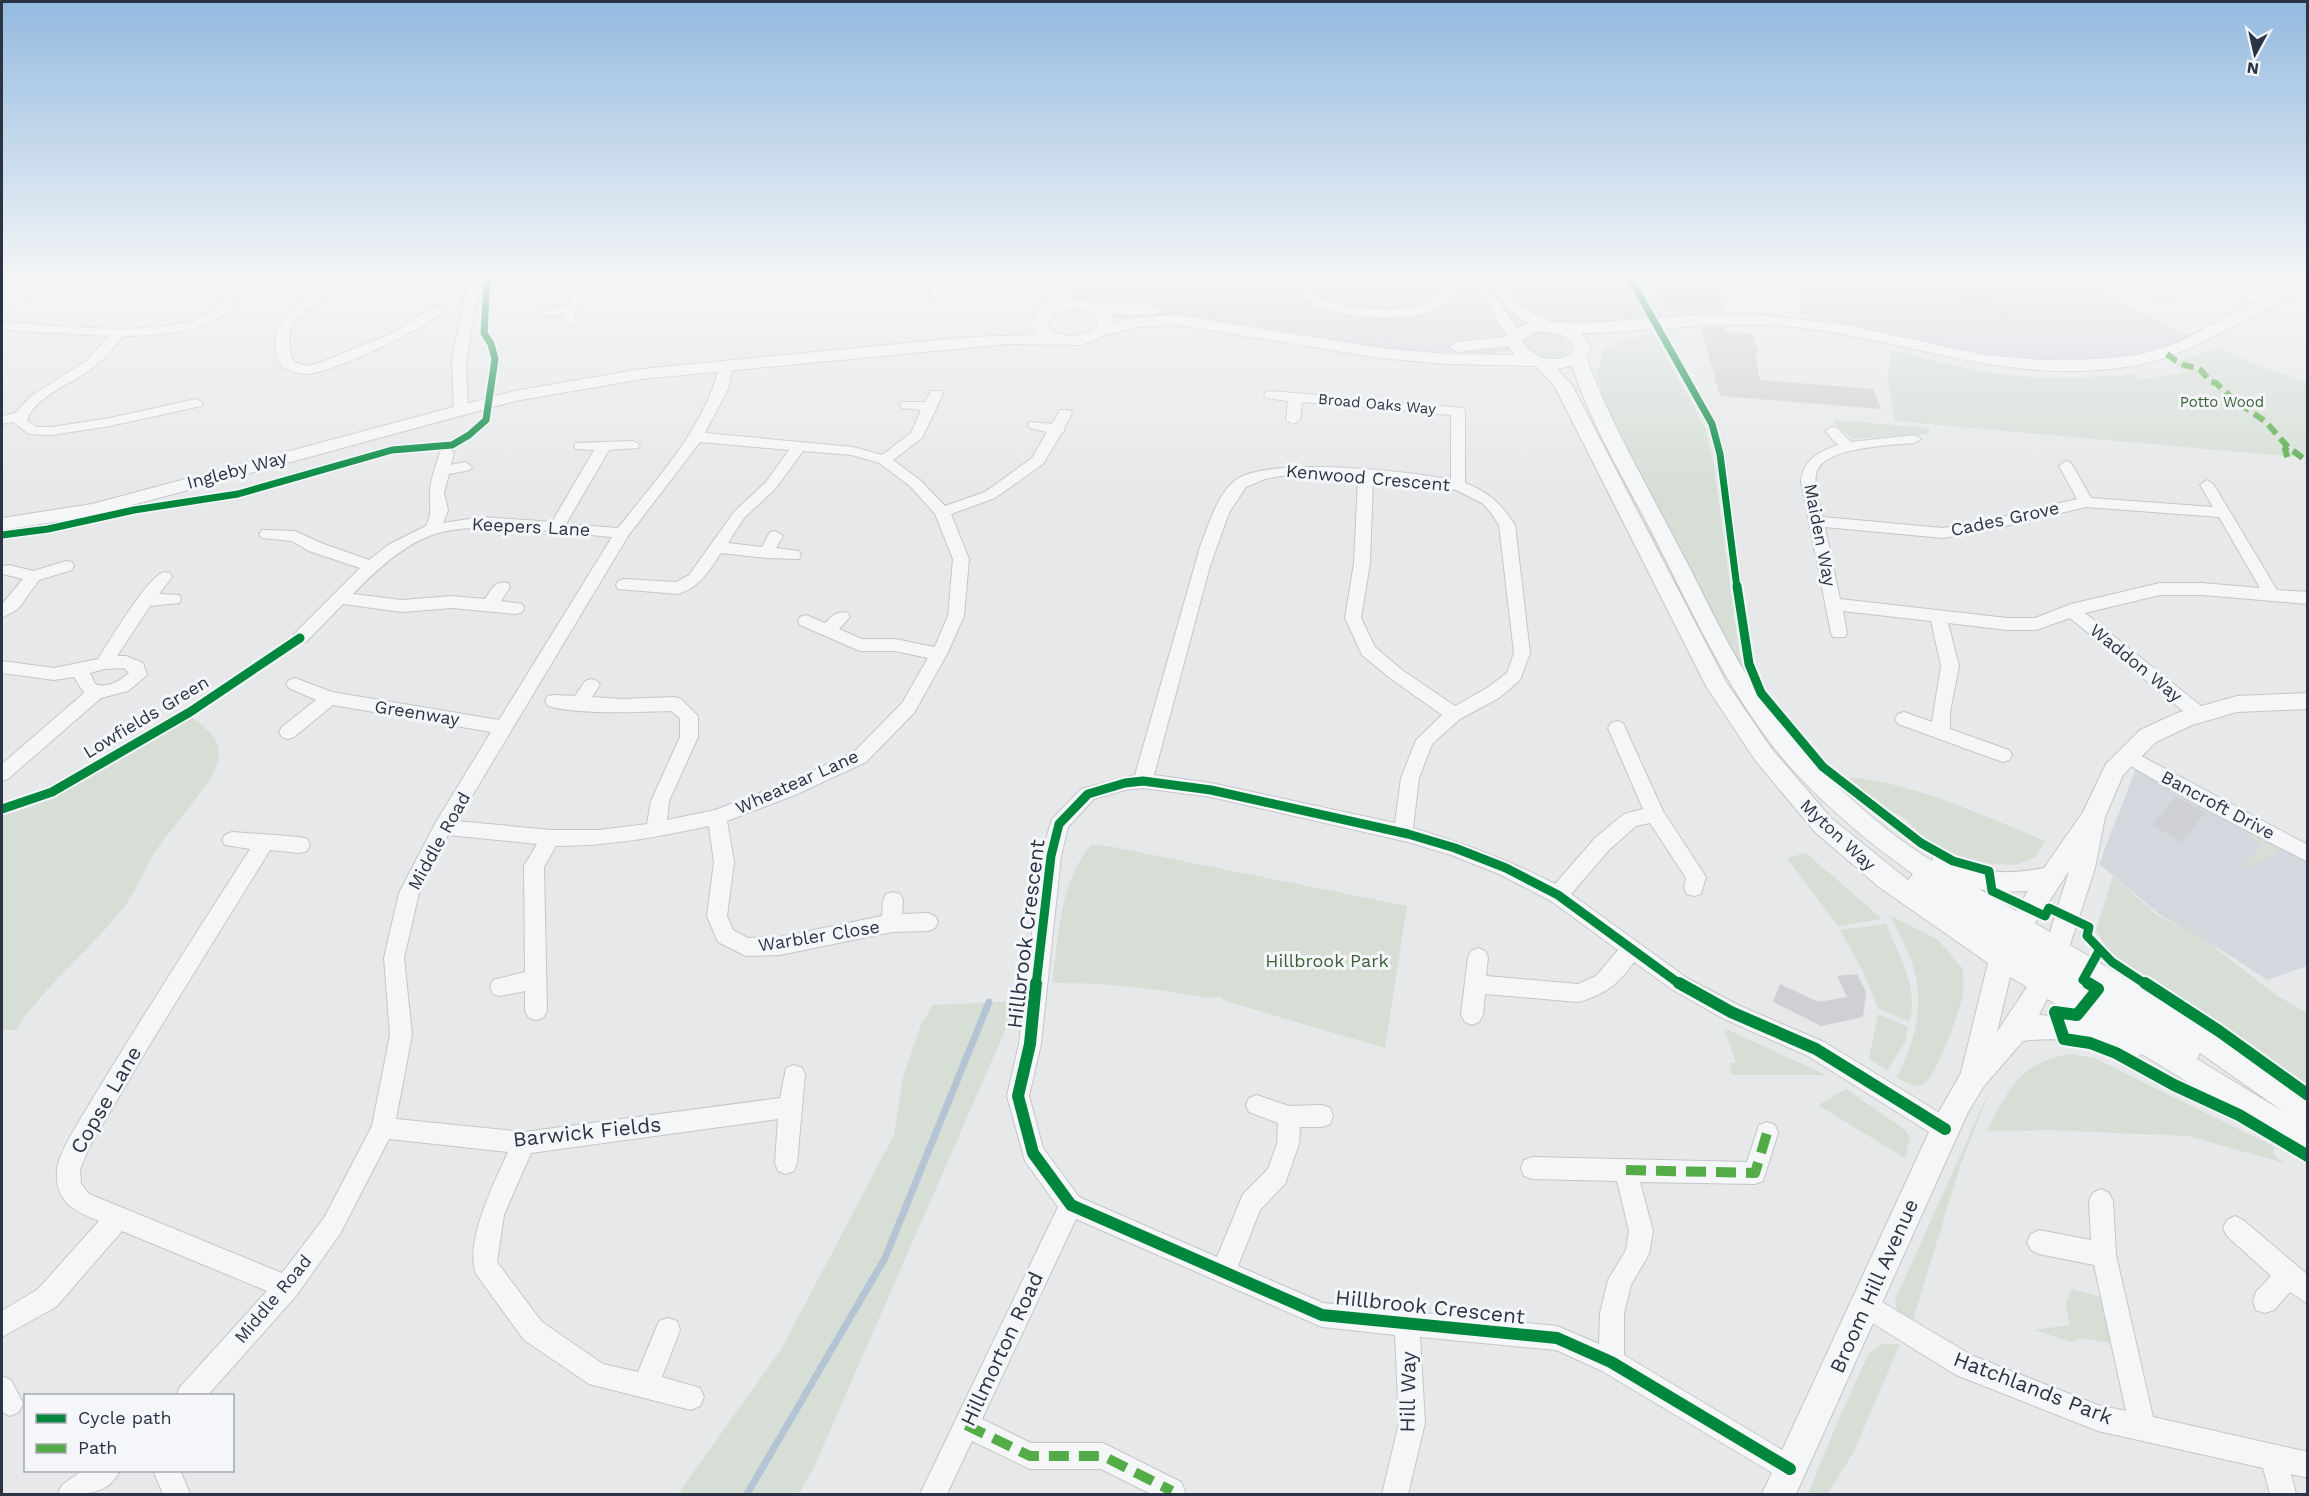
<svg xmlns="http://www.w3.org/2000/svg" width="2309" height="1496" font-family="'Work Sans',sans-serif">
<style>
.built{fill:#d4d7dd}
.green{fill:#d6ded6}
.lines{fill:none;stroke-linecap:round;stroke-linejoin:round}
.stream{stroke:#b4c4d5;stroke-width:7}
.building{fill:#ced0d3}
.minor-casing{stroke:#c4c6c8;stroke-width:2}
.tertiary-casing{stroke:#c4c6c8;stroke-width:2}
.minor{fill:#f5f6f7;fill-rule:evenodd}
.tertiary{fill:#f5f6f7;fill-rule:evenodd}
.quiet-far1{stroke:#54ac47;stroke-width:6;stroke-dasharray:12 6;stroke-linecap:butt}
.quiet{stroke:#54ac47;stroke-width:10;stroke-dasharray:20 10;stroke-linecap:butt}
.cycleway-far2-casing{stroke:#f4f6f9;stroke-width:10}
.cycleway-far1-casing{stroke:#f4f6f9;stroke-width:13}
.cycleway-casing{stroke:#f4f6f9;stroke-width:16}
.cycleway-far2{stroke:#00873e;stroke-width:7}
.cycleway-far1{stroke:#00873e;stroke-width:9}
.cycleway{stroke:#00873e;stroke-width:12}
.labels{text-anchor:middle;stroke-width:6;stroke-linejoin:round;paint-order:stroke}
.far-park-label{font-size:15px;fill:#3f6138;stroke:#f4f6f9}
.far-street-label{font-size:15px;fill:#2b3445;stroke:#f4f6f9}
.street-label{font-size:18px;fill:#2b3445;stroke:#f4f6f9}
.park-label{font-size:18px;fill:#3f6138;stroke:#f4f6f9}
.near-street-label{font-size:21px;fill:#2b3445;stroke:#f4f6f9}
</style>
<rect width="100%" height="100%" fill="#e6e8ea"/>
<!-- built -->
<g class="built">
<polygon points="1080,280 1640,280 1665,322 1552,341 1493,354 1406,351 1194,318 1106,318 1073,303"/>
<polygon points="1797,280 2070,280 2193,337 2162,352 2116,362 2045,364 1984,356 1801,314"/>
<polygon points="2137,766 2307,858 2307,966 2267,980 2223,951 2159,914 2099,864"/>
</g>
<!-- green -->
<g class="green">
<path d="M1510 280H1522L1517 282 1513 289 1523 291 1512 292 1517 298 1526 299 1519 301 1537 311 1647 310 1651 315C1608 320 1534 335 1507 290Z"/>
<path d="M1467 288C1479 291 1485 303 1492 313H1487L1491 322C1417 337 1344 326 1271 313L1272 299 1283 300 1295 297C1316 321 1406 323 1434 311 1450 304 1448 289 1467 288Z"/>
<polygon points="1272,316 1378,331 1376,339 1282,323"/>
<path d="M1496 323 1497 333C1475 352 1410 343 1383 340L1384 335 1390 332 1451 331Z"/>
<path d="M1544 333C1554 335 1564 337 1569 347L1567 354C1551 363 1536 357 1525 346L1527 338Z"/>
<polygon points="1654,334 1706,430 1714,466 1739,652 1747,677 1660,518 1597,392 1602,392 1596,372 1605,349 1622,340"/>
<path d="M2219 347 2256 365 2307 382V458L1895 421 1887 376 1892 350C1931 360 1970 371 2009 375 2051 380 2092 378 2134 374L2140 380 2184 372 2174 363Z"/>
<polygon points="1834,420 1929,428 1930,434 1853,439 1835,424"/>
<path d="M190 716C202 726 219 735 219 754 219 775 188 807 176 824 168 835 158 846 152 857 142 875 135 894 122 909 89 952 46 983 16 1030H2V815C12 805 33 805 47 798Z"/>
<path d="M1849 777C1917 784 1982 815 2045 841L2035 858 2015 865 1978 863 1948 853 1920 835 1906 819 1874 802Z"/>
<polygon points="2250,833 2280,851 2240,872 2261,845 2247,835"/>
<path d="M1091 845 1108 846 1407 906 1385 1048 1225 1001 1219 996 1210 998C1157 989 1106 982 1052 983 1059 936 1059 883 1091 845Z"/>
<polygon points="1806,853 1882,919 1838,926 1787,858"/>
<polygon points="2113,876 2157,915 2204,939 2276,995 2307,1013 2307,1085 2210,1017 2110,954 2096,930"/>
<path d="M1891 916 1937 939 1963 969C1963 977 1964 986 1963 993 1961 1008 1936 1078 1923 1084 1914 1088 1905 1082 1897 1077 1913 1046 1923 1012 1916 977 1912 956 1899 935 1891 916Z"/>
<path d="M1886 924C1898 954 1920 989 1909 1022L1878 1008 1864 973 1840 930Z"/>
<polygon points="1018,1001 814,1467 799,1494 678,1494 782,1348 894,1135 903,1077 921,1025 933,1005"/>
<polygon points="1878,1014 1908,1027 1905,1041 1887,1071 1869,1058"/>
<polygon points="1724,1028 1826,1075 1732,1075 1730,1063 1736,1063"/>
<path d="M2070 1054 2094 1058 2275 1147 2273 1154 2284 1163 2188 1136 2050 1130 1988 1131C1991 1120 1997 1111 2003 1101 2021 1071 2035 1061 2070 1054Z"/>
<polygon points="1992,1085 1960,1166 1911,1326 1897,1311 1895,1300"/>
<polygon points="1846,1089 1904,1129 1910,1137 1905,1158 1818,1105"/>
<polygon points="2072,1289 2101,1297 2111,1343 2081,1338 2071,1342 2035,1330 2069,1325 2066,1302"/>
<polygon points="1882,1344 1900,1344 1854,1451 1828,1494 1808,1494 1838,1421 1869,1353"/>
</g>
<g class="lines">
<!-- stream -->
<polyline class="stream" points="747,1494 885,1258 989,1002"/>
</g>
<!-- building -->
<g class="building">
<polygon points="1247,280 1260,280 1258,293 1244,292"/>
<polygon points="1649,280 1714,280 1717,293 1721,294 1723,312 1667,311"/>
<polygon points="1910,280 1972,280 1998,285 1998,298 2008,300 2008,314 1908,294"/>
<polygon points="1725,327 1726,332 1753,334 1758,352 1755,352 1760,380 1873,389 1881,409 1720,396 1701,328"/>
<polygon points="2176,796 2205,813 2181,843 2153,825"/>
<polygon points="1857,974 1866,992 1863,1017 1821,1026 1773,1002 1780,984 1818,1002 1847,997 1837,976"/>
</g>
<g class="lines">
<!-- minor casing -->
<g class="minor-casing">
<g id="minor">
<polygon points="43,280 58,280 2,312 2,303"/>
<path d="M224 280H236L241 290C237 297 233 308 226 313 198 333 156 336 123 336 114 347 105 359 93 368 76 381 32 398 27 421L37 427H52L110 418 196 399 203 403 201 406 110 426 52 435 29 434 13 422 2 424V416L15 413 31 396 86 361 109 336 2 330V322C49 324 185 343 219 306 223 301 226 295 229 290Z"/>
<path d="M330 280H344C319 309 275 313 294 362L306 366 319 363 395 332 433 307 438 306 444 310C428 328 330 374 306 374 299 374 290 370 283 368 258 325 301 302 330 280Z"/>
<polygon points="468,280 480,280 466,361 468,409 461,413 454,409 452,361"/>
<polygon points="529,280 541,280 536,290 532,291 526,287"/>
<polygon points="576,280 588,280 583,302 575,312 574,324 564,324 563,315 541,315 540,312 541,309 565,307 571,301"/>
<polygon points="687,280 702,280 706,282 818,280 812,284 704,290"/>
<polygon points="931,280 943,280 939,298 935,299 929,295"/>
<path d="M1456 280H1482L1496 297 1522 338 1520 341H1510L1485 299 1471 283C1456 288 1448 303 1434 310 1404 324 1319 319 1297 293L1303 289C1313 292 1322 300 1333 303 1356 310 1405 315 1426 303 1437 297 1445 286 1456 280Z"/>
<path d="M1492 280H1504C1510 305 1533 314 1555 324L1557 327 1555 330C1532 335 1496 301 1492 280Z"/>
<polygon points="2125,280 2138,280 2175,298 2173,301 2165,301 2126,284"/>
<polygon points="2204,280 2220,280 2271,302 2270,305 2260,305"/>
<path d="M727 360 734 364 728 389 705 433 853 447 882 455 911 433 921 410 902 408 900 405 902 402H925L931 391H941L943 394 922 438 893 460 920 480 945 506 985 492 1032 458 1047 432 1030 428 1028 425 1030 422 1052 424 1060 410H1070L1072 413 1064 428 1065 430 1061 434 1043 464 995 498 951 514 969 559 964 616 947 654 914 713 866 762 795 795 727 821 734 862 727 916 733 930 748 938 780 937 882 916 883 900 886 894 893 892 900 894 903 900 902 914 928 913 935 916 938 922 935 928 928 931 892 932 780 955 746 956 718 942 707 916 714 862 709 826C658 837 609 846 556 846L544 867 547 1011 543 1018 536 1020 529 1018 525 1011V991L500 996 493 994 490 987 493 980 525 972 524 866 537 844 448 835 419 893 404 958 412 1035 396 1119 524 1132 780 1098 786 1068 794 1065 802 1068 805 1075 797 1163 794 1171 786 1174 778 1171 775 1163 778 1119 531 1153 504 1215 497 1262 542 1322 603 1364 638 1372 659 1321 668 1318 677 1321 680 1330 662 1377 700 1388 704 1397 700 1406 691 1410 589 1384 524 1340 476 1274C464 1242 495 1181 508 1152L389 1139 340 1234 296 1296 207 1396H176L180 1387 267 1291 122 1231 56 1307 2 1337V1311L38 1289 99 1221C75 1211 54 1202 57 1170 58 1151 86 1111 96 1093 146 1011 198 930 250 849L225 845 222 840 225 835 232 832 300 837 307 839 310 845 307 851 300 853 270 850 150 1044 89 1148 80 1169 81 1184 89 1194 282 1273 324 1218 372 1126 390 1035 384 958 399 893 436 822 491 732 333 705 294 737 288 739 282 737 279 732 282 727 316 700 289 688 286 684 289 680 295 678 332 692 499 720 612 537C559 533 489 520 438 533 406 542 375 571 353 594L402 600 452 596 485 599C491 590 495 580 508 583L510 587 501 601 522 604 524 608 522 612 516 614 452 608 402 612 343 604 306 642H294L292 638 294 634 360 568 309 551 292 541 262 538 259 534 262 530 295 531 321 543 369 560 388 545 426 526C433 509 429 510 430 493 430 479 436 466 440 452L447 448 454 452 451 465 465 462 472 467 470 470 449 474 444 493 448 510 443 523 482 517 552 522 594 450 576 449 574 446 576 443 633 441 640 445 638 448 609 450 566 524 618 528C658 477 705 428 720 364ZM700 442 789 450 766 482 734 512 689 575 676 582 624 579 618 581 616 585 618 589 678 594C700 587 709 571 721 553L766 558 799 559 801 555 799 551 776 548 783 536 775 531 770 532 762 547 728 543 744 518 776 488 803 451 852 455 879 463 910 486 935 514 953 559 948 616 936 644 934 647 895 639H862L839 629 850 617 848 613C837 610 832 616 825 623L806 615 800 617 798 621 800 625 860 651H895L928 658 902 703 854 752 781 785 715 810 667 820 669 801 698 737V716L681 699 675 697 623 699 592 697 600 685 597 681 591 679 585 681 575 696 554 695 548 696 545 701 548 706C580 715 637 712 671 711L680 718V737L651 801 647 824 599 830H551L457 821 628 536Z"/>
<path d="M1271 391 1463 408 1465 411V483C1489 492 1501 504 1515 525L1530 653 1520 680 1499 698 1460 719 1432 744 1419 778 1413 828C1463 843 1509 860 1555 884L1596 837 1624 814 1643 809 1608 728 1611 723 1617 721 1623 723 1663 811 1706 877 1701 894 1694 896 1687 894 1684 888 1686 878 1650 823 1636 826 1610 849 1571 894 1687 978 1738 1005 1824 1042 1953 1121 1956 1129 1953 1137 1945 1140 1937 1137 1808 1056 1724 1019 1673 990 1634 962C1619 984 1604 995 1578 1002L1485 994 1483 1015 1479 1022 1472 1025 1465 1022 1461 1015 1468 957 1471 951 1478 948 1485 951 1488 957 1486 976 1578 984 1596 976 1618 950 1551 901 1499 874 1451 855 1408 842 1211 797 1143 788 1125 790 1094 799 1068 827 1061 856 1041 1044 1029 1096 1043 1148 1079 1197 1217 1257 1243 1194 1268 1169 1277 1144 1278 1123 1249 1112 1246 1105 1249 1098 1257 1095 1289 1106 1322 1105 1330 1108 1333 1116 1330 1124 1322 1127H1300L1299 1144 1285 1184 1260 1210 1238 1266 1323 1303 1557 1326 1599 1344 1600 1313 1608 1280 1626 1250 1629 1231 1617 1181 1532 1179 1524 1176 1521 1168 1524 1160 1532 1157 1747 1162 1759 1125 1767 1122 1775 1125 1778 1133 1763 1181 1755 1184 1640 1182 1653 1231 1649 1254 1631 1285 1624 1313V1355L1799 1460 1803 1469 1799 1478 1790 1482 1781 1478 1602 1371 1556 1350 1420 1337 1425 1423 1408 1494H1382L1399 1423 1395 1335 1322 1327 1076 1219 982 1419 1031 1443H1103L1181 1482 1185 1491 1184 1494H1151L1101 1469H1030L972 1441 947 1494H920L1058 1207 1025 1161 1007 1096 1019 1044 1041 856 1052 819 1081 789 1135 775 1200 547C1208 526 1216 498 1233 482 1262 455 1411 471 1451 480V415L1302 402 1300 420 1293 424 1286 420 1288 401 1266 398 1264 395 1266 392ZM1280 476H1321L1358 479 1354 563 1345 618 1362 655 1390 678 1442 715 1416 740 1401 778 1395 823 1211 783 1154 775 1210 566 1229 513 1246 487 1265 479ZM1373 480 1456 490 1482 503 1492 514 1499 525 1514 653 1507 673 1487 688 1455 706 1402 670 1375 647 1361 618 1370 563Z"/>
<path d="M1832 427 1837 428 1851 442 1914 435 1921 439 1914 443C1892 445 1826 447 1817 471 1812 484 1820 504 1823 517L1943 528 1985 521 2077 499 2059 466 2066 461 2071 463 2091 498 2213 507 2200 485 2207 480 2214 485 2277 590 2308 592V604L2202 595H2160L2085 613 2206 710 2209 715 2206 720 2200 722 2194 720 2070 618 2036 630H2007L1948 623 1959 666 1950 712V729L2009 750 2012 755 2009 760 2003 762 1997 760 1898 724 1895 719 1898 714 1904 712 1932 722 1941 666 1931 621 1843 611 1847 633 1845 637H1833L1831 633 1801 481C1804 459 1818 452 1838 445L1825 431ZM2086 507 2219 517 2260 588 2202 583H2160L2071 604 2035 618H2007L1840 599 1825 527 1943 538 1985 531Z"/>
<polygon points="66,561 72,562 74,566 72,570 39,580 18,609 2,618 2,604 23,579 3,574 2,571 3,566 9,565 33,571"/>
<path d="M164 572 170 573 172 577 159 594 179 595 181 599 179 603 150 606 117 656H126L143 663 147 675 128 691 101 698 8 779 2 781V764L84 693 74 677 54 680 2 673V661L54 668 98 659C109 642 148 576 164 572ZM124 668 129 673C119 681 108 689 95 684L90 673 104 669Z"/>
<polygon points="2128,749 2308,845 2308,862 2198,805 2122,761 2119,756 2122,751"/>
<polygon points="2101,1189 2109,1193 2113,1201 2116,1255 2153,1417 2308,1452 2308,1478 2291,1474 2296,1494 2270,1494 2263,1468 2098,1431 1956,1375 1856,1313 1853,1304 1856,1295 1865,1292 1973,1356 2098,1405 2126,1411 2094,1265 2039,1254 2031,1250 2027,1242 2031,1234 2039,1230 2091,1240 2089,1201 2093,1193"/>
<polygon points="2235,1216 2243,1220 2308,1275 2308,1304 2290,1292 2274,1310 2265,1313 2256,1310 2253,1301 2256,1292 2271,1276 2227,1236 2223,1228 2227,1220"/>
<polygon points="2,1376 11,1380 23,1403 19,1412 10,1416 2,1412"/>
<path d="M83 1470H120C109 1496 82 1494 58 1494L62 1485Z"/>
<polygon points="153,1470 180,1470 190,1494 163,1494"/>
</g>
</g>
<!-- tertiary casing -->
<g class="tertiary-casing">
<path id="tertiary" d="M1067 280H1084L1065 300H1087L1102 304 1154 305 1162 310 1154 315 1112 314 1114 323 1138 317 1178 315 1379 348 1447 354 1515 355 1508 346 1457 352 1449 347 1457 342 1509 336 1512 331 1531 322 1589 323 1694 315 1751 314 1841 324 1985 355 2042 360 2100 359 2138 355 2177 343 2259 300 2308 281V291C2248 311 2200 353 2138 365 2014 388 1912 340 1794 327 1722 319 1653 332 1581 333L1589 344 1590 352 1586 357C1609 420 1643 478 1674 538 1699 584 1721 634 1749 679 1792 747 1863 818 1932 861L1933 858C1950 852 1966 867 1983 870 2003 874 2024 872 2044 868L2083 812 2106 764 2140 730 2177 713 2237 696 2308 693V709L2237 712 2192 725 2156 742 2123 775 2105 817 2095 868 2070 945 2202 1024 2308 1097V1126L2304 1125 2308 1127V1156L2142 1054 2131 1060C2089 1045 2069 1035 2023 1041L1984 1086 1968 1112 1796 1494H1762L1935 1119 1961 1073 1988 963 1879 887 1815 832 1755 760 1706 686 1555 387 1536 366 1447 364 1379 358 1178 325 1138 327 1106 335 1081 345 1007 344 642 379 515 401 92 516 2 530V518L92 504 514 391 642 369 969 337 1037 335 1031 327 1036 312ZM1076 309 1090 311 1096 315 1097 326C1082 339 1062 340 1047 326L1053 313ZM1535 332C1550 331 1571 332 1574 351 1558 366 1531 359 1522 340ZM1572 366C1590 422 1622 475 1649 527 1684 595 1716 667 1761 730 1801 787 1857 834 1913 874L1908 880 1831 818 1771 748 1726 682 1572 385 1557 369ZM2069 871 2050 932 2035 923ZM1979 889 1996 892 2028 891 2016 911ZM2010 977 2027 987 1997 1032ZM2047 999 2080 1018 2039 1015ZM2200 1053 2284 1112 2197 1059Z"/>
</g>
<!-- minor -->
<use href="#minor" class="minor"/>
<!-- tertiary -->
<use href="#tertiary" class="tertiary"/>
<!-- quiet-far1 -->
<g class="quiet-far1">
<path d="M2167 354C2171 357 2175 361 2180 363 2194 371 2197 361 2209 381L2216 383 2234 400 2266 422 2288 447 2308 462"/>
<polyline points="2288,447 2285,449 2288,460"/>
</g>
<!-- quiet -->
<g class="quiet">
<polyline points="1626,1170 1755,1173 1767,1133"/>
<polyline points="966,1425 1030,1456 1103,1456 1172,1491"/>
</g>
<!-- cycleway-far2 casing -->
<g class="cycleway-far2-casing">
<g id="cycleway-far2">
<polyline points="1631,280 1712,424 1720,454 1737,588"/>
<polyline points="2,535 48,529 134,510 238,494 392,450 452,445 469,435 486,420 495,359 491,344 484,333 487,280"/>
</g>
</g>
<!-- cycleway-far1 casing -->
<g class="cycleway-far1-casing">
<g id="cycleway-far1">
<polyline points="1737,586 1749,664 1761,693 1823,767 1921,843 1953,861 1989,871 1992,891 2045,916 2049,908 2089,927 2087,936 2112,962 2147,985"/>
<polyline points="2,809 52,792 190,712 300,638"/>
<polyline points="1036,985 1051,856 1059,824 1088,794 1125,783 1143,781 1211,790 1408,834 1455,848 1506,868 1558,895 1681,985"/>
<polyline points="2091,985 2083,980 2099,951"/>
</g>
</g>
<!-- cycleway casing -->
<g class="cycleway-casing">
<g id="cycleway">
<polyline points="1036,983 1030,1044 1018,1096 1033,1153 1071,1205 1322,1315 1557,1338 1611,1362 1790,1469"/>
<polyline points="1679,983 1731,1012 1816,1049 1945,1129"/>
<polyline points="2088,983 2098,989 2077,1015 2055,1012 2064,1039 2090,1043 2116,1053 2174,1085 2239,1115 2308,1156"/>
<polyline points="2145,983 2219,1031 2308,1095"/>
</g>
</g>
<!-- cycleway-far2 -->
<use href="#cycleway-far2" class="cycleway-far2"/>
<!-- cycleway-far1 -->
<use href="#cycleway-far1" class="cycleway-far1"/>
<!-- cycleway -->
<use href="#cycleway" class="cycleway"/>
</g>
<!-- sky -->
<linearGradient id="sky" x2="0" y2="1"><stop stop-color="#93bae0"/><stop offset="0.57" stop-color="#f4f5f6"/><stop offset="1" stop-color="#f4f5f6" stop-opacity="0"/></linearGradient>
<rect width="2309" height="489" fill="url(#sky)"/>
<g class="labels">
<!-- far-park labels -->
<g class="far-park-label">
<text x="2222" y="407">Potto Wood</text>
</g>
<!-- far-street labels -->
<g class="far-street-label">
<text transform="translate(1377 404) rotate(5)" y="5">Broad Oaks Way</text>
</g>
<!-- street labels -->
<g class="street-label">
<text transform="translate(237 470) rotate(-15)" y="6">Ingleby Way</text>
<text transform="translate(1368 478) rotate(5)" y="6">Kenwood Crescent</text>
<text transform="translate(2005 519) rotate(-12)" y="6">Cades Grove</text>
<text transform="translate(531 527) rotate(3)" y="6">Keepers Lane</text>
<text transform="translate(1820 535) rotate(79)" y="6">Maiden Way</text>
<text transform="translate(2136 663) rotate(39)" y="6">Waddon Way</text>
<text transform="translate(417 713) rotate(9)" y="6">Greenway</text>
<text transform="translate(146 717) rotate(-31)" y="6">Lowfields Green</text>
<text transform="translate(797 782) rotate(-24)" y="6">Wheatear Lane</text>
<text transform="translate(2218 805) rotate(28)" y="6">Bancroft Drive</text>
<text transform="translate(1838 835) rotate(43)" y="6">Myton Way</text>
<text transform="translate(439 841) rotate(-61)" y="6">Middle Road</text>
<text transform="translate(819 936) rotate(-9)" y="6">Warbler Close</text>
<text transform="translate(273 1299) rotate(-50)" y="6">Middle Road</text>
</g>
<!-- park labels -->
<g class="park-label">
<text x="1327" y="967">Hillbrook Park</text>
</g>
<!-- near-street labels -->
<g class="near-street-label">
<text transform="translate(1026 934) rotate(-83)" y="7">Hillbrook Crescent</text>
<text transform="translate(106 1100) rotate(-60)" y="7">Copse Lane</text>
<text transform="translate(587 1132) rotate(-6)" y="7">Barwick Fields</text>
<text transform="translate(1874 1286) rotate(-66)" y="7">Broom Hill Avenue</text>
<text transform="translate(1430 1307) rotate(6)" y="7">Hillbrook Crescent</text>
<text transform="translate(1002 1349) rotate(-65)" y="7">Hillmorton Road</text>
<text transform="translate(2033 1388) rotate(21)" y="7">Hatchlands Park</text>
<text transform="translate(1408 1392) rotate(-89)" y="7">Hill Way</text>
</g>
</g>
<!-- border -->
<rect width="2309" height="1496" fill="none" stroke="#2b3445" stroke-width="6"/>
<!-- legend -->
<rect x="24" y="1394" width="210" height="78" fill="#f4f6f9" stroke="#a4a8b1" stroke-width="1.5"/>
<rect x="36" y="1414" width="30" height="9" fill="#00873e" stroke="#a4a8b1" stroke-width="1.5"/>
<text x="78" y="1424" font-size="18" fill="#2b3445">Cycle path</text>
<rect x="36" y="1444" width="30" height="9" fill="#54ac47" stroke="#a4a8b1" stroke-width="1.5"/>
<text x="78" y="1454" font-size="18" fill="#2b3445">Path</text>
<!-- north arrow -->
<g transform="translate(2255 54) rotate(188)" stroke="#f4f6f9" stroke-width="4.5" paint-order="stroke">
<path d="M0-4.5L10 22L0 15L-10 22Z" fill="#2b3445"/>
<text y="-9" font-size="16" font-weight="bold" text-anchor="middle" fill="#2b3445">N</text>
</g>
</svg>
